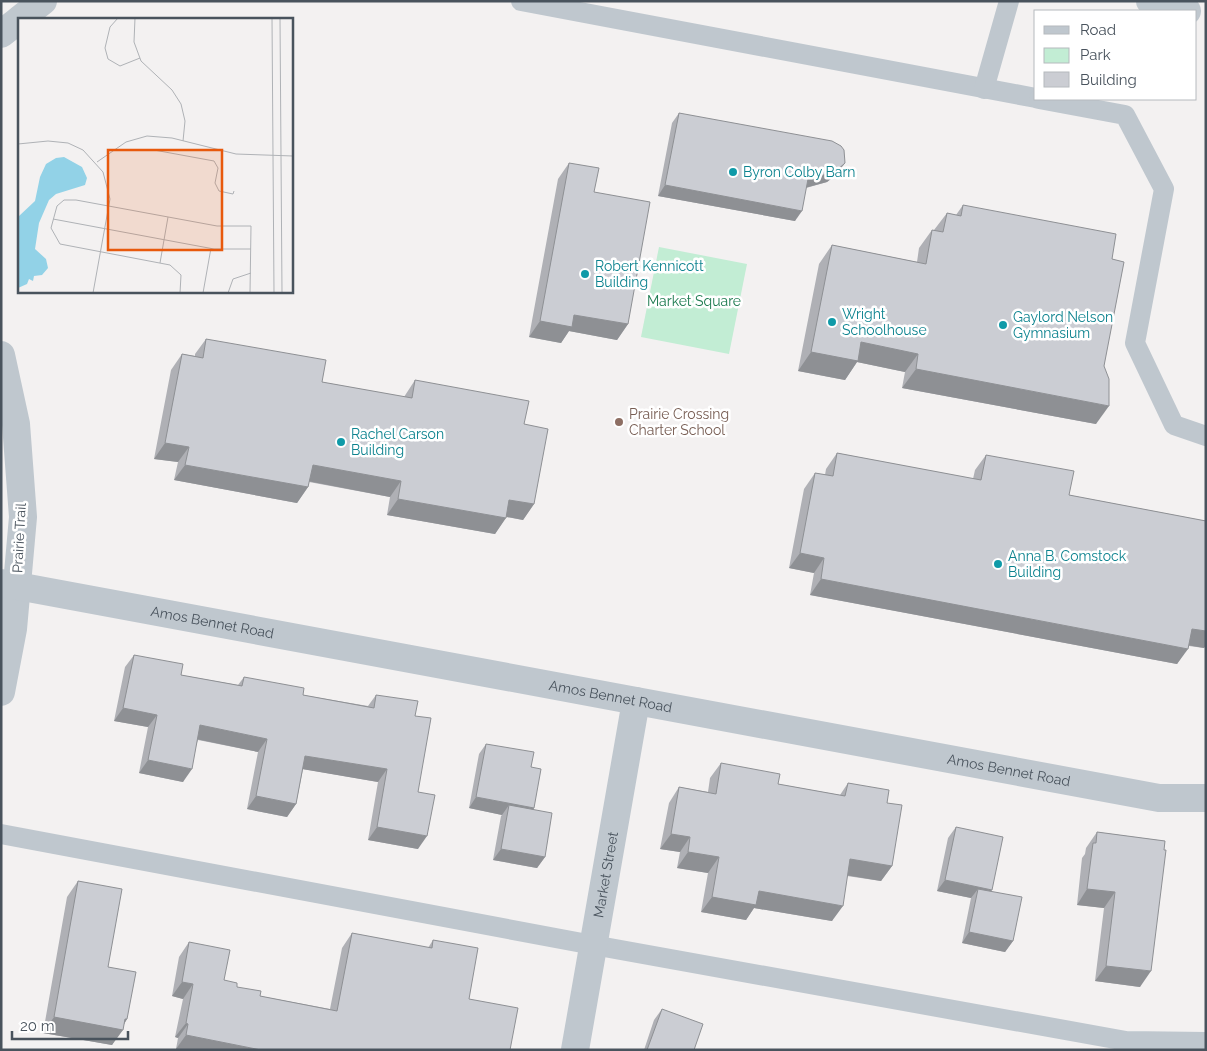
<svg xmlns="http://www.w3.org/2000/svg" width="1207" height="1051" font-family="Raleway,sans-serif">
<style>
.green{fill:#c2edd4}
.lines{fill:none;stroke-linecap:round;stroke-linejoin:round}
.lane{stroke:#bfc7ce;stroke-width:20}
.street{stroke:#bfc7ce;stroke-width:28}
.wall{fill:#afb0b5}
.shaded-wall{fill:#8e9094}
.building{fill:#cbcdd3;stroke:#8e9094}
.culture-dot{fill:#0f9aa8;stroke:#fff;stroke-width:2}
.education-dot{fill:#8d6e63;stroke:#fff;stroke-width:2}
.labels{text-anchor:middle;stroke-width:5;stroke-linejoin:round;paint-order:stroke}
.culture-label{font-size:14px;fill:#0d838f;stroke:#fff;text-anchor:start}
.park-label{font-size:14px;fill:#1d7b50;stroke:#fff}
.education-label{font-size:14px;fill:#785e54;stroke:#fff;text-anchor:start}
.street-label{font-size:14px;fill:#49535d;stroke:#fff}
.inset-road{fill:none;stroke:#afb2b6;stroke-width:1}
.view{fill:#e8590c;fill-opacity:0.15;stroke:#e8590c;stroke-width:2.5}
.inset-edge{fill:none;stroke:#49535d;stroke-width:2.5}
</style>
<rect width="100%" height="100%" fill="#f3f1f1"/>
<!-- green -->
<polygon class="green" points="659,247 747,264 729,354 641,337"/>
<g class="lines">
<!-- lane -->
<g class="lane">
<polyline points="521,1 1036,98"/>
<polyline points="984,89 1009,1"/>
<polyline points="1039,99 1125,115 1164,189 1135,343 1174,425 1206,436"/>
<polyline points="1,834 593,945 1126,1041 1206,1042"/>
</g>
<!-- street -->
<g class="street">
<polyline points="1150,1 1187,11"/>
<polyline points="20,19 43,1"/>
<polyline points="1,34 19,20"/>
<polyline points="1,355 16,424 23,517 13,629 1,692"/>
<path id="s1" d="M1 583 1159 798H1206"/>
<path id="s2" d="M575 1050 636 701"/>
</g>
</g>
<!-- wall -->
<g class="wall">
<polygon points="679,113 837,174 827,182 806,188 795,221 658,196 672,123"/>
<polygon points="569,163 594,192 628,324 617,340 569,331 561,343 529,337 558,179"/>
<polygon points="963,205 1112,259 1104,366 1096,424 902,388 905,372 857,362 845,380 798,371 819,264 832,245 917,262 919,248 932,230 934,230 947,213 956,215"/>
<polygon points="206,339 322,382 404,397 415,380 524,424 534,504 523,520 506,517 495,534 387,515 390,497 309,482 308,487 297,503 174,480 178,462 154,459 171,370 182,354 195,356 195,354"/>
<polygon points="837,453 973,479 975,470 986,455 1069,495 1206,521 1206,645 1204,648 1189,646 1177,664 810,595 814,573 789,568 804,489 815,473 825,475 826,469"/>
<polygon points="134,655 181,675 238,685 244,677 303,695 368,706 376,695 415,716 418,792 418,849 368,840 378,782 303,769 296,804 287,817 247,809 258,752 198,740 183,782 139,773 148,727 114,721 125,667"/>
<polygon points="486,744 531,767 534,808 533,810 545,857 537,868 493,860 501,816 502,815 469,808 479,754"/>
<polygon points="721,763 778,784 840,795 848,783 887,803 892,866 881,881 847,876 832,921 754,908 746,920 701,912 708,873 677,868 680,852 660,849 669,803 679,787 708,792 710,778"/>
<polygon points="956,827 991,891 1013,941 1005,952 962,943 971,898 937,891 948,838"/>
<polygon points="1097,832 1165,841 1140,987 1095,981 1104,908 1077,905 1082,858 1085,854 1086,848"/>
<polygon points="78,881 108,967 127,1019 112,1045 43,1033 67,897"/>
<polygon points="352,933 428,948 433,940 469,999 510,1050 179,1050 176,1049 178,1038 175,1037 183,999 172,996 179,957 189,942 224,980 237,987 260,996 330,1009 342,948"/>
<polygon points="662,1009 694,1050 644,1050 654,1020"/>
</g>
<!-- shaded-wall -->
<g class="shaded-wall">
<polygon points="845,163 837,174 827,182 801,189 808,179"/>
<polygon points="665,185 802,211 795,221 658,196"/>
<polygon points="574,315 628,324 617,340 569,331 561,343 529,337 540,321"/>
<polygon points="861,342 918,354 905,372 857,362 845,380 798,371 811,352"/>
<polygon points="916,369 1109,406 1096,424 902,388"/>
<polygon points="165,443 189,447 178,462 154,459"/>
<polygon points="185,465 308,487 297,503 174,480"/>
<polygon points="313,465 401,481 390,497 302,480"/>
<polygon points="398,499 506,518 495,534 387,515"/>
<polygon points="509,500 534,504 523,520 498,515"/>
<polygon points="800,553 824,558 814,573 789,568"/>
<polygon points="821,579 1188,649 1177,664 810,595"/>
<polygon points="1192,629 1206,631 1206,645 1204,648 1181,644"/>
<polygon points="123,708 157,715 148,727 114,721"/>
<polygon points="200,725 267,739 258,752 191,738"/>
<polygon points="305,756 387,769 378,782 296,768"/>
<polygon points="148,760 192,769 183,782 139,773"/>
<polygon points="256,796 296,804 287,817 247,809"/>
<polygon points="476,797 534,808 527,819 509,805 502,815 469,808"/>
<polygon points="377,827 427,836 418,849 368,840"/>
<polygon points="671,834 690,837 680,852 660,849"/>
<polygon points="501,849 545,857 537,868 493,860"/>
<polygon points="688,852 719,857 708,873 677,868"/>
<polygon points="850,859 892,866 881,881 839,874"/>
<polygon points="945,880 992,890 984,901 978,889 971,898 937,891"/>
<polygon points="1087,889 1115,892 1104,908 1077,905"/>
<polygon points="759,891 843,906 832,921 754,908 746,920 701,912 712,897"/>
<polygon points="969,932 1013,941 1005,952 962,943"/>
<polygon points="1106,966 1151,971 1140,987 1095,981"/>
<polygon points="182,982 193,984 183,999 172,996"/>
<polygon points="54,1017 125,1019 127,1019 121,1029 123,1030 112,1045 43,1033"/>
<polygon points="186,1023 188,1024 178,1038 175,1037"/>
<polygon points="186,1035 261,1050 179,1050 176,1049"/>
</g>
<!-- building -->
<g class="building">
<polygon points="679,113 832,141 841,146 844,150 845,163 835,172 808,179 802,211 665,185"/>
<polygon points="569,163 599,168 594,192 650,202 628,324 574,315 572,327 540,321"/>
<polygon points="963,205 1116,234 1112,259 1124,262 1104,366 1109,379 1109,406 916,369 918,354 861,342 858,361 811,352 832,245 926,264 932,230 943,232 947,213 961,216"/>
<polygon points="206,339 326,360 322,382 412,398 415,380 529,401 524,424 548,429 534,504 509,500 506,518 398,499 401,481 313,465 308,487 185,465 189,447 165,443 182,354 203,358"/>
<polygon points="837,453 981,480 986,455 1074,471 1069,495 1206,521 1206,631 1192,629 1188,649 821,579 824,558 800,553 815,473 833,476"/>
<polygon points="134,655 183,664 181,675 242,686 244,677 304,688 303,695 374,708 376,695 418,701 415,716 431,718 418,792 435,795 427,836 377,827 387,769 305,756 296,804 256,796 267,739 200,725 192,769 148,760 157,715 123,708"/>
<polygon points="486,744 534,752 531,767 541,769 534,808 476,797"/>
<polygon points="721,763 780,774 778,784 845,796 848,783 889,790 887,803 902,805 892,866 850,859 843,906 759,891 756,905 712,897 719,857 688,852 690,837 671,834 679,787 716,794"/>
<polygon points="509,805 552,813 545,857 501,849"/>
<polygon points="956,827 1003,837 992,890 945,880"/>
<polygon points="1097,832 1165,841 1164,850 1166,850 1151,971 1106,966 1115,892 1087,889 1093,843 1096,843"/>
<polygon points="78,881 122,889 108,967 136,972 127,1019 125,1019 123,1030 54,1017"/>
<polygon points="978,889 1022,897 1013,941 969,932"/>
<polygon points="352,933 432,948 433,940 478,948 469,999 518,1008 510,1050 261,1050 186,1035 188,1024 186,1023 193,984 182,982 189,942 230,950 224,980 237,983 237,987 261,991 260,996 337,1011"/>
<polygon points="662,1009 703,1024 694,1050 647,1050"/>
</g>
<!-- markers -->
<g class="culture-dot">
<circle cx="733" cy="172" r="5"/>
<circle cx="585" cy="274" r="5"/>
<circle cx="832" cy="322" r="5"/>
<circle cx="1003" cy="325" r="5"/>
<circle cx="341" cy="442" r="5"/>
<circle cx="998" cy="564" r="5"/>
</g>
<circle class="education-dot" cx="619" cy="422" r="5"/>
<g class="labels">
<!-- culture labels -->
<g class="culture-label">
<text x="743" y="177">Byron Colby Barn</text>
<text x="595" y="271">Robert Kennicott<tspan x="595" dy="16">Building</tspan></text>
<text x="842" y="319">Wright<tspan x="842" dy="16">Schoolhouse</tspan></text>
<text x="1013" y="322">Gaylord Nelson<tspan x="1013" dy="16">Gymnasium</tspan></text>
<text x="351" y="439">Rachel Carson<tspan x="351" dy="16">Building</tspan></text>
<text x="1008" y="561">Anna B. Comstock<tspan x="1008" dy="16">Building</tspan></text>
</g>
<!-- park labels -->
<g class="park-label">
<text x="694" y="306">Market Square</text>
</g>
<!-- education labels -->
<g class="education-label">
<text x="629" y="419">Prairie Crossing<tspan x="629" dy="16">Charter School</tspan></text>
</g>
<!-- street labels -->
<g class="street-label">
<text transform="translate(19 538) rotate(-87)" y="5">Prairie Trail</text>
<text dy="5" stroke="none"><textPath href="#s1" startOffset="215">Amos Bennet Road</textPath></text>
<text dy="5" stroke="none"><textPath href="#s1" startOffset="620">Amos Bennet Road</textPath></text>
<text dy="5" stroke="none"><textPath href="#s1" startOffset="1025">Amos Bennet Road</textPath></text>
<text dy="5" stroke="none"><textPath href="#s2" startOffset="178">Market Street</textPath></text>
</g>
</g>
<!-- overview -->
<g transform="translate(18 18)">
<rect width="275" height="275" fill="#f3f1f1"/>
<path d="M46 139 64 149 69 160 67 167 38 176 31 182 21 205 17 231 28 241 30 250 24 257 16 258 15 263 11 261 9 266 0 270V199L17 183 22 159 28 146 38 140Z" fill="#92d2e7"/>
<path class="inset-road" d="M100 0 92 9 87 30 90 41 102 48 122 40M117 0 116 24 123 43 154 72 163 86 167 103 165 123M254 0 256 275M262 0 264 275M0 126 30 123 50 125 65 132 85 154 92 181 75 275M136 132 196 143 200 150 197 165 201 173 215 176 216 173M79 144 108 124 129 118 154 120 218 136 275 138M35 201 196 231H233M142 245 150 199M15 275H33M162 275 163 257 152 247 42 226 33 210 39 188 46 182H58L199 208H233L232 275M185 275 193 230M210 275 215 261 233 255"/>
<path class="view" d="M90 132H204V232H90Z"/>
<rect width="275" height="275" class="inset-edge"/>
</g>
<!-- border -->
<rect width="1207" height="1051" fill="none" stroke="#49535d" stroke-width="5"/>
<!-- legend -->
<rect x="1034" y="10" width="162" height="90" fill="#ffffff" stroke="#b6babe"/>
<rect x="1044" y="26" width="25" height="8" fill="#bfc7ce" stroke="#b6babe"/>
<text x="1080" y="35" font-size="15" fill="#49535d">Road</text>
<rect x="1044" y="48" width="25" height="15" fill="#c2edd4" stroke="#b6babe"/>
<text x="1080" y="60" font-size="15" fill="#49535d">Park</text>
<rect x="1044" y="72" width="25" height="15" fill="#cbcdd3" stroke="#b6babe"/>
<text x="1080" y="85" font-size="15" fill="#49535d">Building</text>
<!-- scale -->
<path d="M12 1031v8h116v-8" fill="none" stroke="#49535d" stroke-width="2.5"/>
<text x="20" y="1031" font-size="15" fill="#49535d" stroke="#ffffff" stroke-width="4" paint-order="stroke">20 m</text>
</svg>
